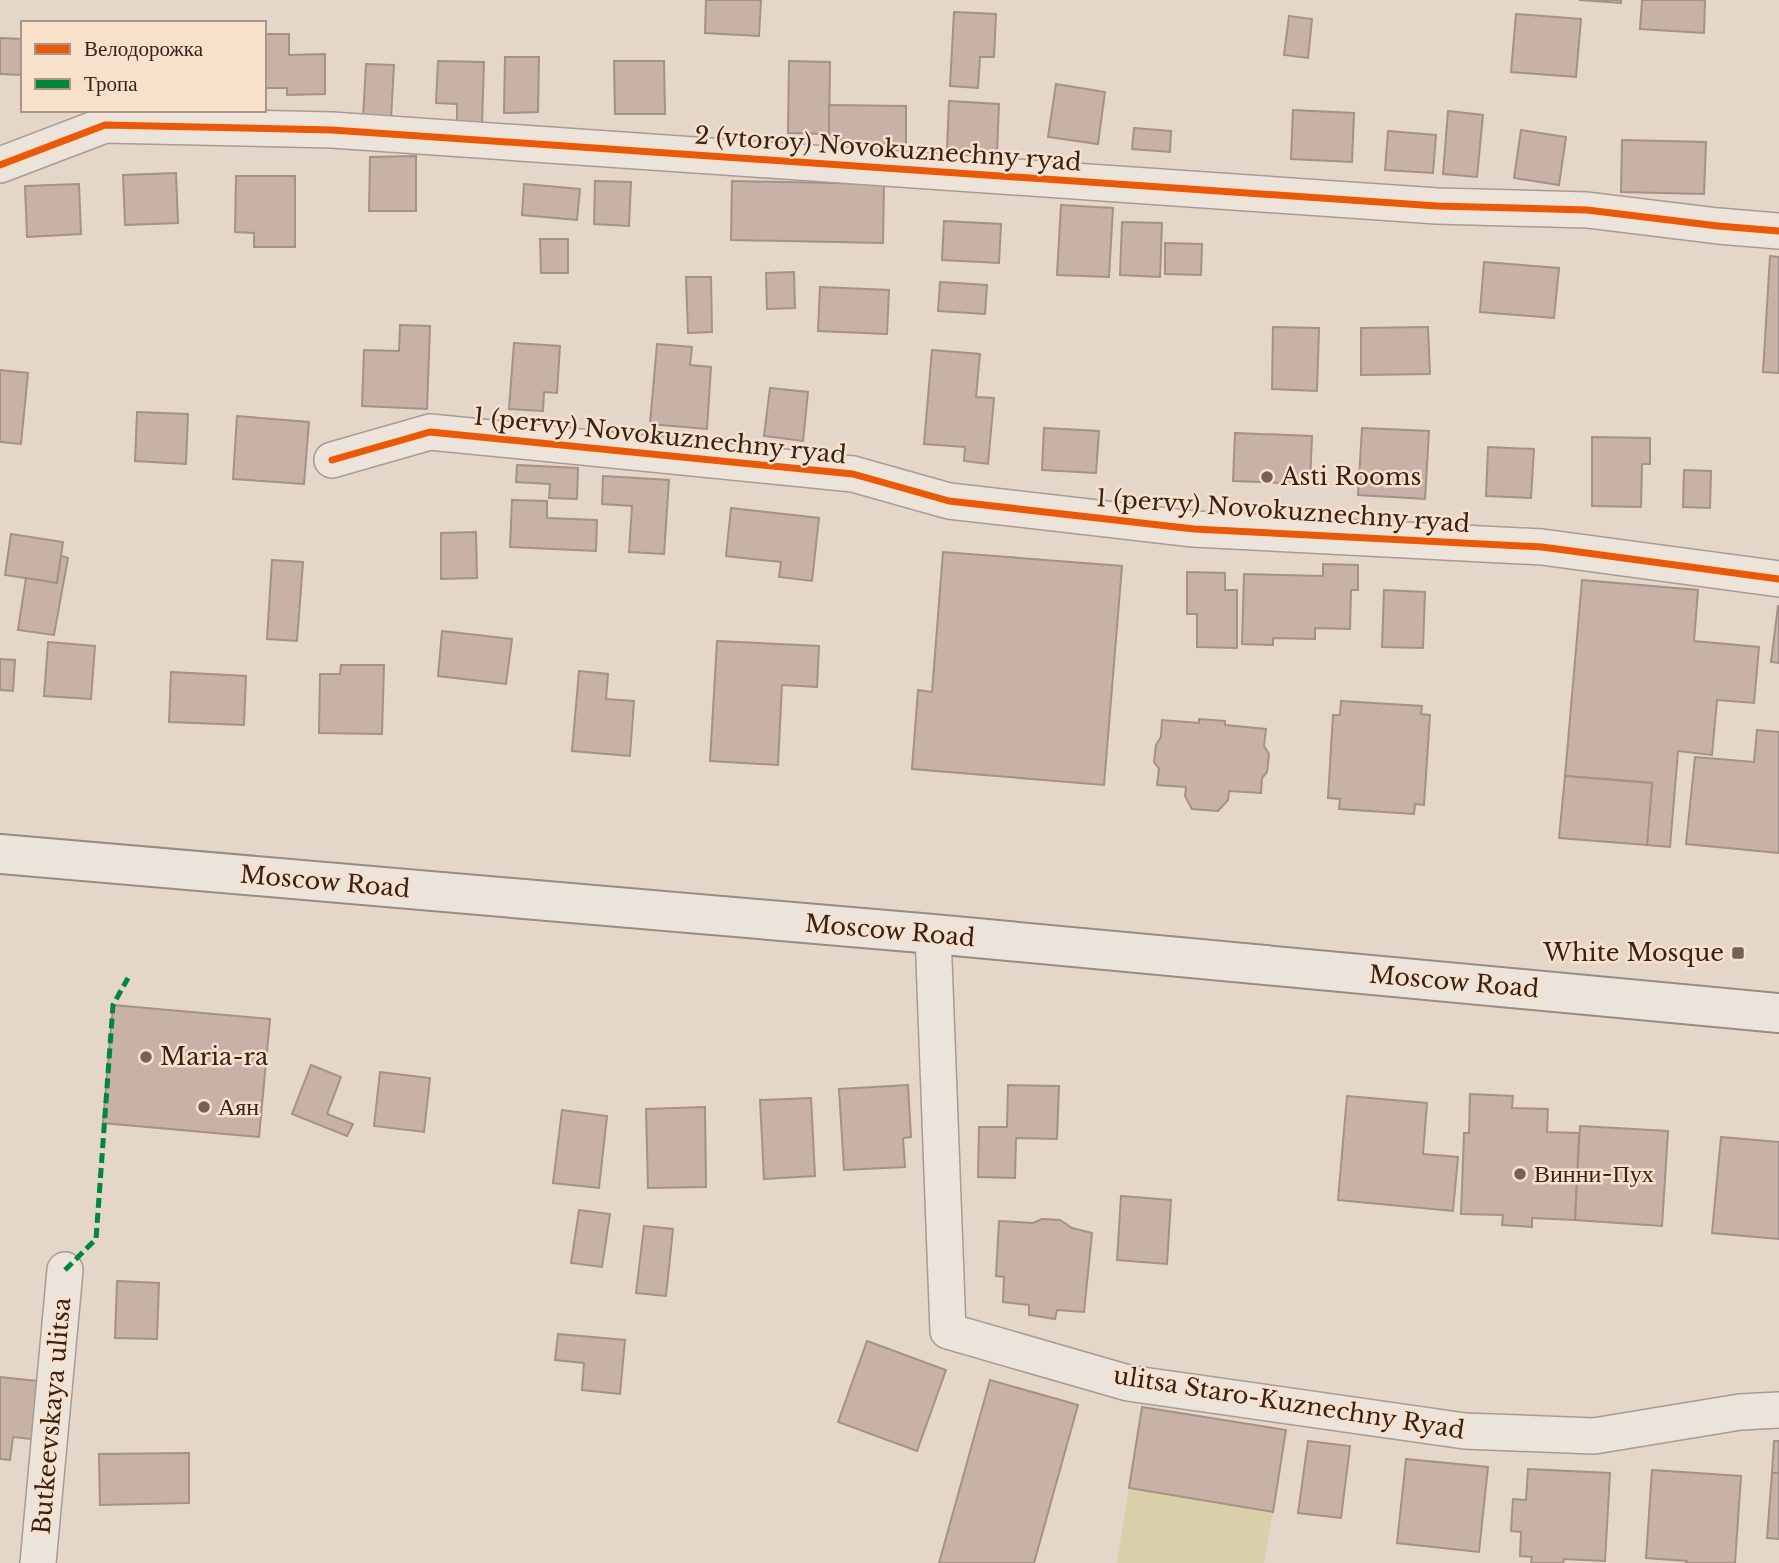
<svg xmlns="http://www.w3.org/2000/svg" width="1779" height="1563" font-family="'Libre Baskerville',serif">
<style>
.green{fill:#d9cfa8}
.building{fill:#c8b2a8;stroke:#a49187;stroke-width:2}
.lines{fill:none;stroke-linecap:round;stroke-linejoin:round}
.street-casing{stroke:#a89b92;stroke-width:38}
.secondary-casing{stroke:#988b82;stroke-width:42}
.street{stroke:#ece3da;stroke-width:35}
.secondary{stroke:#ece3da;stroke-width:38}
.quiet{stroke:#00873e;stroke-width:5;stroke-dasharray:10 5;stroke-linecap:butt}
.cycleway-casing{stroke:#f8e1cb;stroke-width:11}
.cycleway{stroke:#e8590c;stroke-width:7}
.poi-dot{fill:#746157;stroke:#f8e1cb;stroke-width:2.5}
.labels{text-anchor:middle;stroke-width:5;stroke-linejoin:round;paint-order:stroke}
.street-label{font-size:24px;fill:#37221a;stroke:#f8e1cb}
.poi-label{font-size:24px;fill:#37221a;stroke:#f8e1cb;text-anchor:start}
</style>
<rect width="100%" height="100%" fill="#e4d6c8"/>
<!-- green -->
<polygon class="green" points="1129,1488 1273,1512 1264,1563 1117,1563"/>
<!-- building -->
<g class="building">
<polygon points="706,0 761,0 759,36 705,33"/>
<polygon points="1579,0 1621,0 1621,3"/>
<polygon points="1642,0 1705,0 1704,33 1640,29"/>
<polygon points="954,12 996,14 994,57 980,57 978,88 950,86"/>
<polygon points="1516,14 1581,19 1576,77 1511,72"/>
<polygon points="1289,16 1312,19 1308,58 1284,55"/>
<polygon points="264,34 289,34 289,55 325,54 325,94 287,95 287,88 264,88"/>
<polygon points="0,38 23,39 23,75 0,74"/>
<polygon points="505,57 539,57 538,112 504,113"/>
<polygon points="438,61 484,62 482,125 457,124 457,104 436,103"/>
<polygon points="614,61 664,61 665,114 615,114"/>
<polygon points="789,61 830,62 829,134 788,133"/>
<polygon points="366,64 394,65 391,119 363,118"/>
<polygon points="1056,84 1105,92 1098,144 1048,137"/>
<polygon points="949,101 999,104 997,152 947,149"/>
<polygon points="829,105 906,106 906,144 829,143"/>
<polygon points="1293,110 1354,113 1352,162 1291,159"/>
<polygon points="1448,111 1483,115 1477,177 1443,174"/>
<polygon points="1134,128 1171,131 1170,152 1132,149"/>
<polygon points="1521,130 1566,137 1559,185 1514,178"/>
<polygon points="1388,131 1436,135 1433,173 1385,170"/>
<polygon points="1622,140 1706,142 1704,194 1621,192"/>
<polygon points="416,156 416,211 369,211 370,157"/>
<polygon points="176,173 178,223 125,225 123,175"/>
<polygon points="236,176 295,176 295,247 254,247 254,233 235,232"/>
<polygon points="595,181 631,182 629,226 594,224"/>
<polygon points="732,181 884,184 883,243 731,240"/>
<polygon points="79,184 81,234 27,237 25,186"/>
<polygon points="524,184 580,189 577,220 522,215"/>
<polygon points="1061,205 1113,208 1109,277 1057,275"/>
<polygon points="944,221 1001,224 999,263 942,260"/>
<polygon points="1122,222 1162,223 1160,277 1120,275"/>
<polygon points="540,239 568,239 568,273 541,273"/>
<polygon points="1165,243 1202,244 1201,275 1165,274"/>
<polygon points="1770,256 1779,257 1779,373 1763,372"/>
<polygon points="1484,262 1559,268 1554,318 1480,312"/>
<polygon points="794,272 795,308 767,309 766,273"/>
<polygon points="686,277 711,277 712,332 688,333"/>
<polygon points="940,282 987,285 985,314 938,311"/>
<polygon points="820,287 889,290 887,334 818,331"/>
<polygon points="400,325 430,326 427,409 362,406 364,350 399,351"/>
<polygon points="1273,327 1319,328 1317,391 1272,389"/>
<polygon points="1428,327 1430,374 1361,375 1361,328"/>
<polygon points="514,343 560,346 557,393 544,392 543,411 509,409"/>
<polygon points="657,344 692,347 690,365 711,367 707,429 650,424"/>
<polygon points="932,350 980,354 976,397 994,398 988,464 964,461 965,447 924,444"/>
<polygon points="0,370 28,373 21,444 0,442"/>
<polygon points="770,388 808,392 803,441 764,436"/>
<polygon points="137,412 188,414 186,464 135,461"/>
<polygon points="237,416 309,422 304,484 233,479"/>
<polygon points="1044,428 1099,431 1096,473 1042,470"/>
<polygon points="1362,428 1429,431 1425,499 1358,495"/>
<polygon points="1235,433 1312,436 1310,484 1233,481"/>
<polygon points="1592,437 1650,438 1650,464 1642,464 1641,507 1592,506"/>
<polygon points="1488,447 1534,449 1531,498 1486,496"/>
<polygon points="517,465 578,468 577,499 549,498 550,484 516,482"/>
<polygon points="1684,470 1711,471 1710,508 1683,507"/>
<polygon points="603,476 669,480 664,554 629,552 632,506 602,504"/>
<polygon points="512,500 547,501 547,518 597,520 596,551 510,547"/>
<polygon points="731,508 819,518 812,581 779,577 781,562 726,556"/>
<polygon points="476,532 477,578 441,579 441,533"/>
<polygon points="11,534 63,542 57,583 5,575"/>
<polygon points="943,552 1122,566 1104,785 912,769 918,690 932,692"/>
<polygon points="61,556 68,558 54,635 18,630 26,578 57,583"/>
<polygon points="272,560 303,562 297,641 267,639"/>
<polygon points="1323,564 1358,565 1358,590 1351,590 1350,629 1315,628 1315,639 1273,638 1273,645 1242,644 1244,574 1323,576"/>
<polygon points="1187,572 1225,573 1225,590 1237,590 1237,648 1197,647 1197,614 1187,614"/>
<polygon points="1582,580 1698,590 1694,641 1759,647 1754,703 1717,700 1712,755 1678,751 1670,847 1647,845 1652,783 1565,776"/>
<polygon points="1384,590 1425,592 1423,648 1382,647"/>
<polygon points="1778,606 1779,606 1779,663 1771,662"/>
<polygon points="442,631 512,639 506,684 438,676"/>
<polygon points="717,641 819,646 817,687 782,685 778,765 710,761"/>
<polygon points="48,642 95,646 91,699 44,696"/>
<polygon points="0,659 15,660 13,691 0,690"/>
<polygon points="341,665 384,665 382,734 319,733 320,674 340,674"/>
<polygon points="579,671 608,674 606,699 634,701 630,756 572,751"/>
<polygon points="171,672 246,676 244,725 169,722"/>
<polygon points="1341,701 1422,706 1421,714 1430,715 1424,805 1415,804 1414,814 1339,809 1340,799 1328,798 1333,715 1340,715"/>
<polygon points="1199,719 1225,721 1225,725 1266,729 1264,746 1269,754 1267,772 1262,778 1261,793 1229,791 1228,800 1218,811 1192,809 1185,796 1186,787 1157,785 1159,769 1154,762 1156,745 1161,737 1162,720 1199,723"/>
<polygon points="1757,730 1779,732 1779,853 1686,844 1695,757 1754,762"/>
<polygon points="1565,776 1652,783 1647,845 1559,838"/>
<polygon points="113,1005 270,1019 259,1137 103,1123"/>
<polygon points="311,1065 341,1077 327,1114 353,1124 347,1136 292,1114"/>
<polygon points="380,1072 430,1078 424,1132 374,1126"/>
<polygon points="908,1085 911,1137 903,1138 905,1167 844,1170 839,1089"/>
<polygon points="1008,1085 1059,1086 1057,1139 1016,1138 1015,1178 978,1177 979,1127 1007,1127"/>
<polygon points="1470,1094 1513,1096 1512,1108 1548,1109 1547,1132 1579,1133 1575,1220 1532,1218 1532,1227 1502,1225 1503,1215 1461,1214 1464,1133 1469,1133"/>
<polygon points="1347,1096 1427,1103 1423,1154 1458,1157 1453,1211 1338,1200"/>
<polygon points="811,1098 815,1176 764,1179 760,1100"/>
<polygon points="705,1107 706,1187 648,1188 646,1109"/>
<polygon points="562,1110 607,1116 599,1188 553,1183"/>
<polygon points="1580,1126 1668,1131 1662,1226 1575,1220"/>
<polygon points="1721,1137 1779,1142 1779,1239 1712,1233"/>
<polygon points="1121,1196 1171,1200 1167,1264 1117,1260"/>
<polygon points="579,1210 610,1214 602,1267 571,1263"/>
<polygon points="1042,1219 1060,1220 1072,1228 1092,1233 1084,1312 1057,1310 1055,1319 1029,1315 1029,1305 1003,1302 1004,1277 996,1276 999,1221 1033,1223"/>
<polygon points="644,1226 673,1229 666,1296 636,1293"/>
<polygon points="117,1281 159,1283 157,1339 115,1338"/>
<polygon points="558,1334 625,1340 620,1394 582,1390 584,1363 555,1360"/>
<polygon points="867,1341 946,1370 917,1451 838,1422"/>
<polygon points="0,1377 46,1382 40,1440 13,1437 10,1460 0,1459"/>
<polygon points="990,1380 1078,1405 1034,1563 939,1563"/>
<polygon points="1142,1407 1286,1430 1273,1512 1129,1488"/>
<polygon points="1308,1441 1350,1446 1341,1518 1298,1513"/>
<polygon points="1774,1441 1779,1441 1779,1473 1772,1473"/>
<polygon points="189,1453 189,1503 100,1505 99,1454"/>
<polygon points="1406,1459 1488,1467 1479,1552 1397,1543"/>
<polygon points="1528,1469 1610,1473 1605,1561 1564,1559 1563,1563 1531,1563 1532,1557 1520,1556 1521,1532 1511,1531 1513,1499 1526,1500"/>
<polygon points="1652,1470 1741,1476 1735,1563 1686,1563 1687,1561 1646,1558"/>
<polygon points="1772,1473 1779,1473 1779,1539 1767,1538"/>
</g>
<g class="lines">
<!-- street casing -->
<g class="street-casing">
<g id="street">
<polyline points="0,165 105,125 332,130 1437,206 1587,210 1718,226 1779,231"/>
<polyline points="332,460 430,432 853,474 949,501 1194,529 1542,547 1779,579"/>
<polyline points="933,934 948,1331 1128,1383 1465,1431 1594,1436 1740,1412 1779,1410"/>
<polyline points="38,1563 65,1270"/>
</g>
</g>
<!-- secondary casing -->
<g class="secondary-casing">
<polyline id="secondary" points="0,854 933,934 1779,1013"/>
</g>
<!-- street -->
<use href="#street" class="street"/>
<!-- secondary -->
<use href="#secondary" class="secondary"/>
<!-- quiet -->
<polyline class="quiet" points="65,1270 96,1239 113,1005 128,978"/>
<!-- cycleway casing -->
<g class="cycleway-casing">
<g id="cycleway">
<polyline points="0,165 105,125 332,130 1437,206 1587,210 1718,226 1779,231"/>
<polyline points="332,460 430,432 853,474 949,501 1194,529 1542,547 1779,579"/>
</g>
</g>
<!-- cycleway -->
<use href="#cycleway" class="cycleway"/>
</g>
<!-- markers -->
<g class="poi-dot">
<circle cx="1267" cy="477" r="7"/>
<rect x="1731" y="946" width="14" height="14" rx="3.5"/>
<circle cx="146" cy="1057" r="7"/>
<circle cx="204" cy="1107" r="7"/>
<circle cx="1520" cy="1174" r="7"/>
</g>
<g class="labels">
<!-- street labels -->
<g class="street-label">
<text transform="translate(888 149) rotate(4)" y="8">2 (vtoroy) Novokuznechny ryad</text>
<text transform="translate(660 436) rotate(6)" y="8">1 (pervy) Novokuznechny ryad</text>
<text transform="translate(1283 511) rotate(4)" y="8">1 (pervy) Novokuznechny ryad</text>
<text transform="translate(325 882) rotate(5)" y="8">Moscow Road</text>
<text transform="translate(890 931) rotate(5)" y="8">Moscow Road</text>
<text transform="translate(1454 982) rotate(5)" y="8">Moscow Road</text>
<text transform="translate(1289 1403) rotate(9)" y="8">ulitsa Staro-Kuznechny Ryad</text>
<text transform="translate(52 1416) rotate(-85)" y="8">Butkeevskaya ulitsa</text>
</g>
<!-- poi labels -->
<g class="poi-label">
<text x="1281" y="485">Asti Rooms</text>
<text x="1724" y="961" text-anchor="end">White Mosque</text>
<text x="160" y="1065">Maria-ra</text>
<text x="218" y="1115">Аян</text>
<text x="1534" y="1182">Винни-Пух</text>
</g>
</g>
<!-- legend -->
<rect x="21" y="21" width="245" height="91" fill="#f8e1cb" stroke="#ab9584" stroke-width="2"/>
<rect x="35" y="44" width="35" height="10" fill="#e8590c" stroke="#ab9584" stroke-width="2"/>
<text x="84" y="56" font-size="21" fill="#37221a">Велодорожка</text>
<rect x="35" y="79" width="35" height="10" fill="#00873e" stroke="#ab9584" stroke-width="2"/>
<text x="84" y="91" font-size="21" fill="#37221a">Тропа</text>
</svg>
